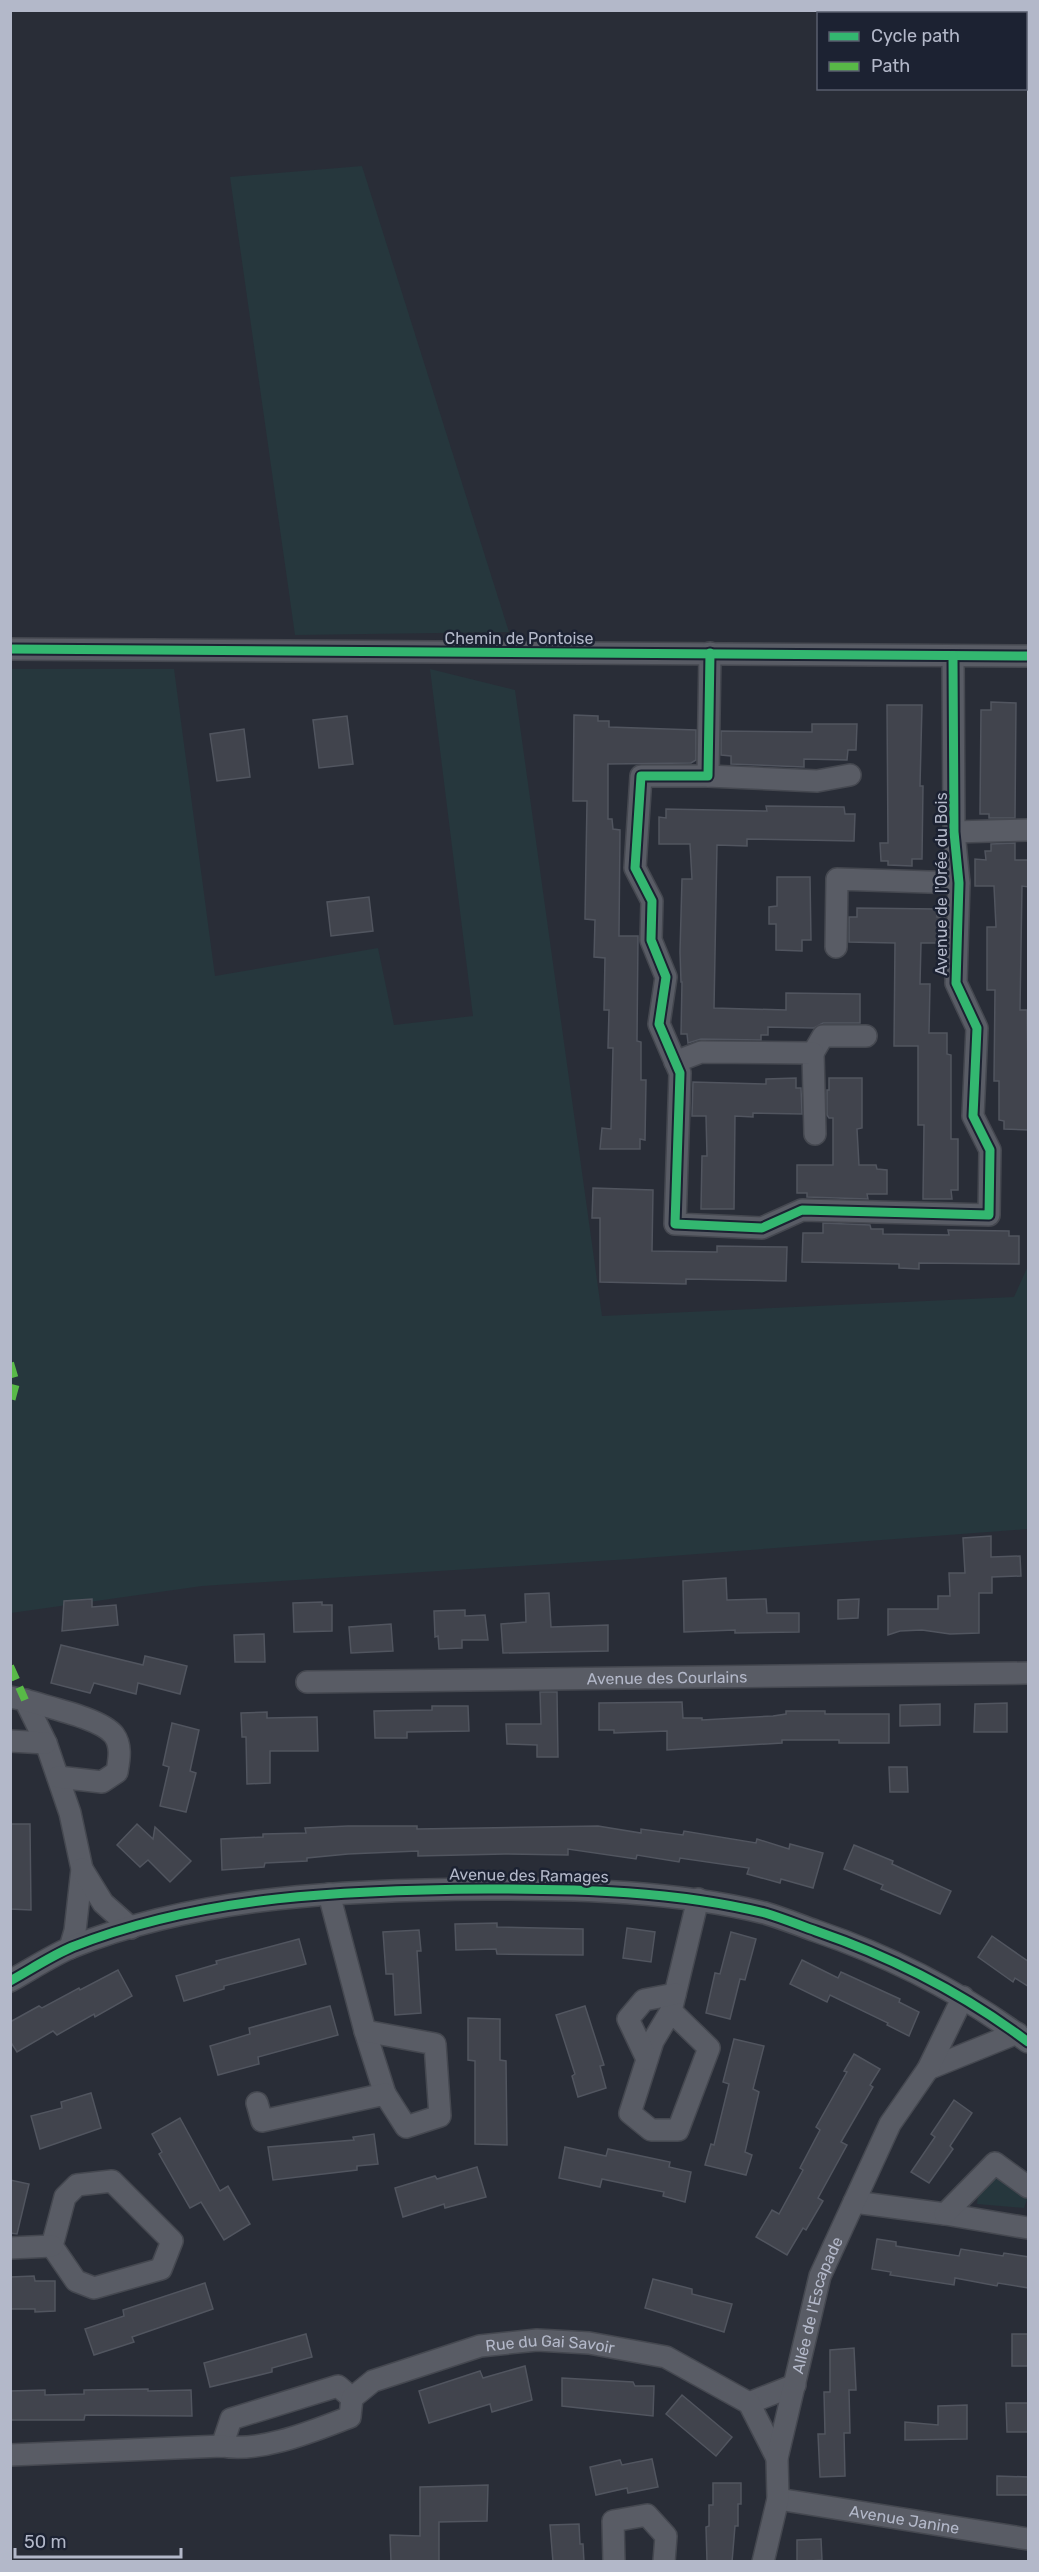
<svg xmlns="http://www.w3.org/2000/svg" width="1039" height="2572" font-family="Rubik,sans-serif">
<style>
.green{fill:#26373d}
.building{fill:#41444d;stroke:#51555f;stroke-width:1.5}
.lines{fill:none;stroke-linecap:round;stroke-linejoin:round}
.street-casing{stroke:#454850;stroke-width:24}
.street{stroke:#595c65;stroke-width:21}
.quiet{stroke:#58b947;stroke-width:8;stroke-dasharray:15 8;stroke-linecap:butt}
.cycleway-casing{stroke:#1c2232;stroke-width:13}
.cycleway{stroke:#33b770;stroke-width:9}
.labels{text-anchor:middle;stroke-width:5;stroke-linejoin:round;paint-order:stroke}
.street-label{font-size:16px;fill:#b3b8c9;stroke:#1c2232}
</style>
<rect width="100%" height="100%" fill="#292d37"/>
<!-- green -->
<g class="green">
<polygon points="362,166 509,632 295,635 230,177"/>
<polygon points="10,669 174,669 215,976 378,948 394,1025 473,1016 430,669 515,690 602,1316 1014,1297 1028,1266 1028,1529 631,1559 202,1586 11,1613"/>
<polygon points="996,2175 1028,2197 1024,2208 977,2204 978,2194"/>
</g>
<!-- building -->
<g class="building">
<polygon points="991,702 1016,703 1015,818 989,818 989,814 980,814 981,710 991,710"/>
<polygon points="887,705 922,705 920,786 923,786 922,859 912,859 912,866 888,865 888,861 881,861 880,843 888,843"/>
<polygon points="574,715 598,716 598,721 609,721 609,727 696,730 696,760 691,763 608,764 608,819 612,819 613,829 620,830 619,936 638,936 637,1041 641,1042 641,1080 646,1080 645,1140 640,1139 640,1149 600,1149 602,1128 611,1129 613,1048 608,1048 609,1010 604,1010 605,958 594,957 595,920 585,919 587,801 573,801"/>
<polygon points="347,716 353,764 319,768 313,720"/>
<polygon points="812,724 857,724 856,750 848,750 847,760 804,759 804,767 731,764 731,756 721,755 721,731 812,732"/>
<polygon points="244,729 250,777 217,781 210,734"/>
<polygon points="766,806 844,807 845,814 855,814 854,841 747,839 747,846 717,845 714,1008 786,1010 786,993 860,994 860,1023 823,1023 814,1028 768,1027 768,1035 761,1035 761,1040 701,1039 688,1043 687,1034 681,1034 682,982 681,982 680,952 682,879 692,879 690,844 659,844 659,817 666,818 666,809 767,811"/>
<polygon points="1015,843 1015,860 1029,860 1029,887 1022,886 1020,1010 1027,1010 1029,1130 1004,1129 1004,1121 999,1120 999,1081 994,1081 995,990 987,990 987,927 996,927 994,886 975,886 975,859 986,860 985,851 991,851 991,844"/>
<polygon points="777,877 810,877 811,940 802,940 802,951 776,950 776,924 769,924 769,907 777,906"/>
<polygon points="369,897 373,931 331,936 327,902"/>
<polygon points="857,908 937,909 937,917 945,918 944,943 921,943 920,984 930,984 929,1033 947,1033 947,1054 951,1055 951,1139 958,1139 958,1190 951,1190 952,1199 923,1199 924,1125 918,1125 918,1046 894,1046 895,943 849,942 849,917 857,917"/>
<polygon points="796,1078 796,1088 801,1088 802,1114 753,1113 753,1117 735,1116 734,1209 701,1209 702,1156 707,1156 706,1116 692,1116 693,1082 766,1084 766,1079"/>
<polygon points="829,1078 862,1078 862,1128 857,1129 859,1165 876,1165 877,1169 887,1170 887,1194 867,1194 868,1199 807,1197 807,1193 797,1193 797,1165 833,1165 833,1118 829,1118 827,1115 827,1090 829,1090"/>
<polygon points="593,1188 653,1190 652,1251 717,1252 717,1246 787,1247 786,1281 686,1279 686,1284 600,1282 600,1218 592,1218"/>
<polygon points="823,1223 870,1225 871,1229 883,1229 883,1234 949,1235 948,1230 1009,1231 1009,1236 1019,1236 1019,1264 919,1263 919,1269 899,1268 899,1264 802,1262 803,1233 823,1233"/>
<polygon points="991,1536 991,1557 1020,1556 1021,1576 992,1577 992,1593 979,1593 979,1633 950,1634 922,1630 900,1631 888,1635 888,1609 938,1609 938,1596 950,1596 949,1573 965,1573 963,1538"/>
<polygon points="726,1578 727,1600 766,1599 767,1613 799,1613 799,1632 735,1633 735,1630 684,1632 683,1581"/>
<polygon points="549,1593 551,1627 608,1625 608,1651 503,1653 501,1624 526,1622 525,1594"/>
<polygon points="92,1599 92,1607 116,1605 118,1625 62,1631 64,1601"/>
<polygon points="859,1599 858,1618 838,1619 838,1600"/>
<polygon points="322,1602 322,1605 332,1605 332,1631 294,1632 293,1603"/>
<polygon points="465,1610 465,1616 485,1615 488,1640 462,1640 462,1648 439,1649 438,1636 435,1637 434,1611"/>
<polygon points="391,1624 393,1651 351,1653 349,1627"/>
<polygon points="264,1634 265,1662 235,1662 234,1635"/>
<polygon points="61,1645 143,1665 145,1656 187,1666 180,1694 138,1683 136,1694 94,1683 90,1693 51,1683"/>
<polygon points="540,1692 557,1692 558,1757 537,1757 537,1745 507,1744 506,1724 541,1724"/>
<polygon points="682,1702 683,1718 702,1718 702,1720 773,1716 786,1714 786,1711 825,1711 825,1714 889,1714 889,1743 839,1743 839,1740 782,1740 782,1743 667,1750 667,1731 614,1733 614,1730 599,1730 599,1703"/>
<polygon points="1007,1703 1007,1732 974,1732 975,1704"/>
<polygon points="940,1704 940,1725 900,1726 900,1705"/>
<polygon points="432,1706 468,1706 469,1731 407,1732 407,1738 375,1738 374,1711 432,1710"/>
<polygon points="267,1712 267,1718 317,1717 318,1751 270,1751 270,1783 247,1784 246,1737 242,1737 241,1713"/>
<polygon points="172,1723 199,1730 190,1771 196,1773 186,1812 160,1806 169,1767 163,1765"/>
<polygon points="889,1767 907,1767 908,1792 890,1792"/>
<polygon points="10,1824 30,1824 31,1910 10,1909"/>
<polygon points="137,1824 153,1839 155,1827 191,1861 170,1882 148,1860 140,1867 117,1845"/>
<polygon points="348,1826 417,1826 417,1829 598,1826 641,1833 641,1829 683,1835 684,1831 756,1843 757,1839 789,1849 790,1844 823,1853 813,1888 781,1879 780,1883 747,1874 749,1868 680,1858 679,1862 637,1855 636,1859 568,1849 568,1855 505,1854 418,1856 418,1851 348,1854 307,1858 307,1861 265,1863 264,1867 222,1870 221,1839 263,1837 263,1834 306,1833 305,1828"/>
<polygon points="854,1845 893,1861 892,1864 951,1891 940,1914 881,1889 883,1885 844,1869"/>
<polygon points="497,1923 497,1927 583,1929 583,1955 497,1954 496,1949 456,1950 455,1924"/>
<polygon points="627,1928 655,1932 651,1962 623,1958"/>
<polygon points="419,1930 421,1951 417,1951 421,2013 395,2015 393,1974 386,1974 383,1932"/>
<polygon points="731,1932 756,1939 745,1980 740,1979 730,2019 706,2013 715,1973 720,1974"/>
<polygon points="992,1936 1029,1962 1029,1987 1015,1978 1013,1982 978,1957"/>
<polygon points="299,1939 306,1964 224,1986 224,1989 184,2001 176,1976 217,1964 216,1961"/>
<polygon points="802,1960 838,1978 841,1972 900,1999 899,2002 919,2012 909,2036 887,2025 888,2023 830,1995 827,2002 790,1984"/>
<polygon points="118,1970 132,1996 95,2017 94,2014 57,2035 53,2031 17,2052 10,2041 10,2022 39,2006 42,2008 79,1988 80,1990"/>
<polygon points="330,2006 338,2035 258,2057 259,2064 218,2075 210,2046 250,2034 249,2028"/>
<polygon points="585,2006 604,2065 600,2066 606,2088 578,2097 572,2076 575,2074 556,2015"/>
<polygon points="468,2018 500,2019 500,2060 506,2061 507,2145 475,2144 475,2061 468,2060"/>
<polygon points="734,2039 764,2046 753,2089 759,2092 745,2152 752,2155 746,2175 705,2165 711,2144 714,2145 729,2084 723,2082"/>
<polygon points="854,2054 880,2069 870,2085 873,2087 841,2142 847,2145 818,2198 823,2201 806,2230 803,2228 787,2255 756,2237 772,2210 779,2214 803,2170 800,2168 820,2130 816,2127 847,2072 844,2071"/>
<polygon points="91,2093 101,2128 40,2149 31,2116 62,2108 61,2102"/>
<polygon points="954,2100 972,2113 950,2146 953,2149 929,2183 911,2172 935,2137 931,2134"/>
<polygon points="180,2118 220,2191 228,2186 250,2224 224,2240 201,2202 190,2208 159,2154 162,2152 152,2134"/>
<polygon points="374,2134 378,2164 357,2166 357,2170 273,2180 268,2147 354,2140 353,2137"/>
<polygon points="565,2147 606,2156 608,2149 670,2162 669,2167 691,2172 685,2202 663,2196 664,2192 602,2179 600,2187 559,2178"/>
<polygon points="477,2167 486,2197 445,2208 444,2204 403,2217 395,2188 435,2176 437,2179"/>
<polygon points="10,2180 29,2184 17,2234 10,2233"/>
<polygon points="877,2239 896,2242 896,2246 959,2256 961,2249 1003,2256 1004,2253 1029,2257 1029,2288 998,2283 997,2286 955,2278 954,2285 890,2275 891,2272 872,2269"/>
<polygon points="34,2276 35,2281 55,2281 55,2311 35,2312 35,2309 10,2309 10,2277"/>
<polygon points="653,2279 692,2289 692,2294 732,2304 724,2332 645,2308"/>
<polygon points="205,2283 213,2309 132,2337 134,2342 94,2355 85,2329 124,2316 123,2310"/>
<polygon points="306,2334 312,2357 272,2368 272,2372 210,2387 204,2363"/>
<rect x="1012" y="2334" width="17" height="32"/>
<polygon points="854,2348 856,2390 849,2390 850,2433 844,2433 845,2476 820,2477 818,2434 825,2434 824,2392 830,2392 830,2350"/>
<polygon points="525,2366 532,2400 492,2412 490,2404 429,2423 419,2391 480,2371 483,2378"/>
<polygon points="562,2378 633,2382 635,2386 654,2386 653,2416 562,2406"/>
<polygon points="148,2389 148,2391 191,2390 192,2416 85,2415 84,2420 10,2420 10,2391 45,2390 45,2395 84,2394 84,2390"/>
<polygon points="682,2395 732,2437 716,2456 666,2414"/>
<polygon points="1006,2403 1029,2403 1029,2432 1007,2432"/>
<polygon points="967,2405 967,2439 905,2440 905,2422 938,2425 938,2406"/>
<polygon points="652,2459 658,2487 628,2493 627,2488 596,2495 590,2467 620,2460 622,2465"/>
<polygon points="997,2476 1029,2477 1029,2495 997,2495"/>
<polygon points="713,2483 741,2483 741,2504 738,2504 738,2526 735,2526 732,2562 707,2562 706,2527 709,2526 709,2505 713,2505"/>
<polygon points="488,2485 487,2521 439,2522 439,2562 391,2562 390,2535 420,2536 420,2487"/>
<polygon points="579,2524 580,2544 583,2544 584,2562 553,2562 550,2525"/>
<polygon points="821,2539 822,2560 797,2562 797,2540"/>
</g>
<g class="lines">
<!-- street casing -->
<g class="street-casing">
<g id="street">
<polyline points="10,649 1028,656"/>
<polyline points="710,653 708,776 641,776 635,868 652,901 651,940 666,977 659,1024 680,1073 675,1224 762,1228 802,1210 989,1215 990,1150 973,1116 977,1028 956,983 959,883 954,832 953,656"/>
<polyline points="708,776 817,781 850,775"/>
<polyline points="954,832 1028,830"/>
<polyline points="836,947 837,879 959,883"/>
<polyline points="813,1053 823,1036 866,1036"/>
<polyline points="675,1062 701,1052 813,1053 815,1134"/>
<path id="s1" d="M307 1682 1028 1673"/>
<polyline points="10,1697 25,1700 46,1743 70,1813 82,1869 75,1931 70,1948"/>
<path d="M25 1700C46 1707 101 1718 114 1735 122 1746 119 1760 117 1772L102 1782 58 1777"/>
<polyline points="10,1741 46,1743"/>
<polyline points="82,1869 103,1903 131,1928"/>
<path d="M10 1981C30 1970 51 1956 72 1947 203 1895 349 1890 488 1889 582 1889 674 1891 765 1913 782 1918 799 1925 816 1931 892 1957 963 1993 1028 2042"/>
<polyline points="671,2011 653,2041 630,2113 651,2130 678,2130 709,2048 671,2011 698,1899"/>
<polyline points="365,2031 385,2094"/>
<polyline points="647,2059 628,2019 644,2000 675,1994"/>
<polyline points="928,2069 1017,2033"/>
<polyline points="257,2103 262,2121 385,2094 406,2127 440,2116 435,2044 365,2031 329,1894"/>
<polygon points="112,2181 172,2241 161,2269 94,2288 76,2281 52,2246 65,2197 77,2185"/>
<polyline points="854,2202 945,2214 1028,2228"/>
<polyline points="945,2214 995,2163 1028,2187"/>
<polyline points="10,2248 52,2246"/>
<polyline points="749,2403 795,2385"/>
<polyline points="222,2446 231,2419 338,2386 352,2398"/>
<path id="s2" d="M10 2455 222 2446C261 2453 313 2431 350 2417L352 2398 373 2381 480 2346 537 2340 589 2343 666 2357 749 2403 777 2458"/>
<path id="s3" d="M778 2499 1028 2539"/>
<polyline points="614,2562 613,2521 647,2515 666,2536 664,2562"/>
<path id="s4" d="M763 2562 778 2499 777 2458 820 2276 890 2124 928 2069 963 1997"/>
</g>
</g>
<!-- street -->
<use href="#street" class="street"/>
<!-- quiet -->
<g class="quiet">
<polyline points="10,1363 16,1383 10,1405"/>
<polyline points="10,1666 25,1700"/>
</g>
<!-- cycleway casing -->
<g class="cycleway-casing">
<g id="cycleway">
<polyline points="10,649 1028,656"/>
<polyline points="710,653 708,776 641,776 635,868 652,901 651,940 666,977 659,1024 680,1073 675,1224 762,1228 802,1210 989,1215 990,1150 973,1116 977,1028 956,983 959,883 954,832 953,656"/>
<path d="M10 1981C30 1970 51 1956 72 1947 203 1895 349 1890 488 1889 582 1889 674 1891 765 1913 782 1918 799 1925 816 1931 892 1957 963 1993 1028 2042"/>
</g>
</g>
<!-- cycleway -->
<use href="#cycleway" class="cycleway"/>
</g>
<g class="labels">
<!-- street labels -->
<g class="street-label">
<text x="519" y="644">Chemin de Pontoise</text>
<text transform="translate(941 884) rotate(-90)" y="6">Avenue de l'Orée du Bois</text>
<text dy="6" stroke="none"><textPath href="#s1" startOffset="360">Avenue des Courlains</textPath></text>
<text transform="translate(529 1875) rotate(1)" y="6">Avenue des Ramages</text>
<text dy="6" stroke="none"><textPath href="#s4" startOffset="264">Allée de l'Escapade</textPath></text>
<text dy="6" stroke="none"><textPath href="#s2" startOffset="574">Rue du Gai Savoir</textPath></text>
<text dy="6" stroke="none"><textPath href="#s3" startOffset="128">Avenue Janine</textPath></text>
</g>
</g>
<!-- border -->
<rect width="1039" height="2572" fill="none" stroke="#b3b8c9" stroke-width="24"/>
<!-- legend -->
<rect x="817" y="12" width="210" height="78" fill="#1c2232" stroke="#585e6e" stroke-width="1.5"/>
<rect x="829" y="32" width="30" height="9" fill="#33b770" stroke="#585e6e" stroke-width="1.5"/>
<text x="871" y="42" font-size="18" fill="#b3b8c9">Cycle path</text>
<rect x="829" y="62" width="30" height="9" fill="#58b947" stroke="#585e6e" stroke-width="1.5"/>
<text x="871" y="72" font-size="18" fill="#b3b8c9">Path</text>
<!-- scale -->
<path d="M15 2548v9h166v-9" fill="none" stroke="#b3b8c9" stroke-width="3"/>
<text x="24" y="2548" font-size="18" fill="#b3b8c9" stroke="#1c2232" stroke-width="4.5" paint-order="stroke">50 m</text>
</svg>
